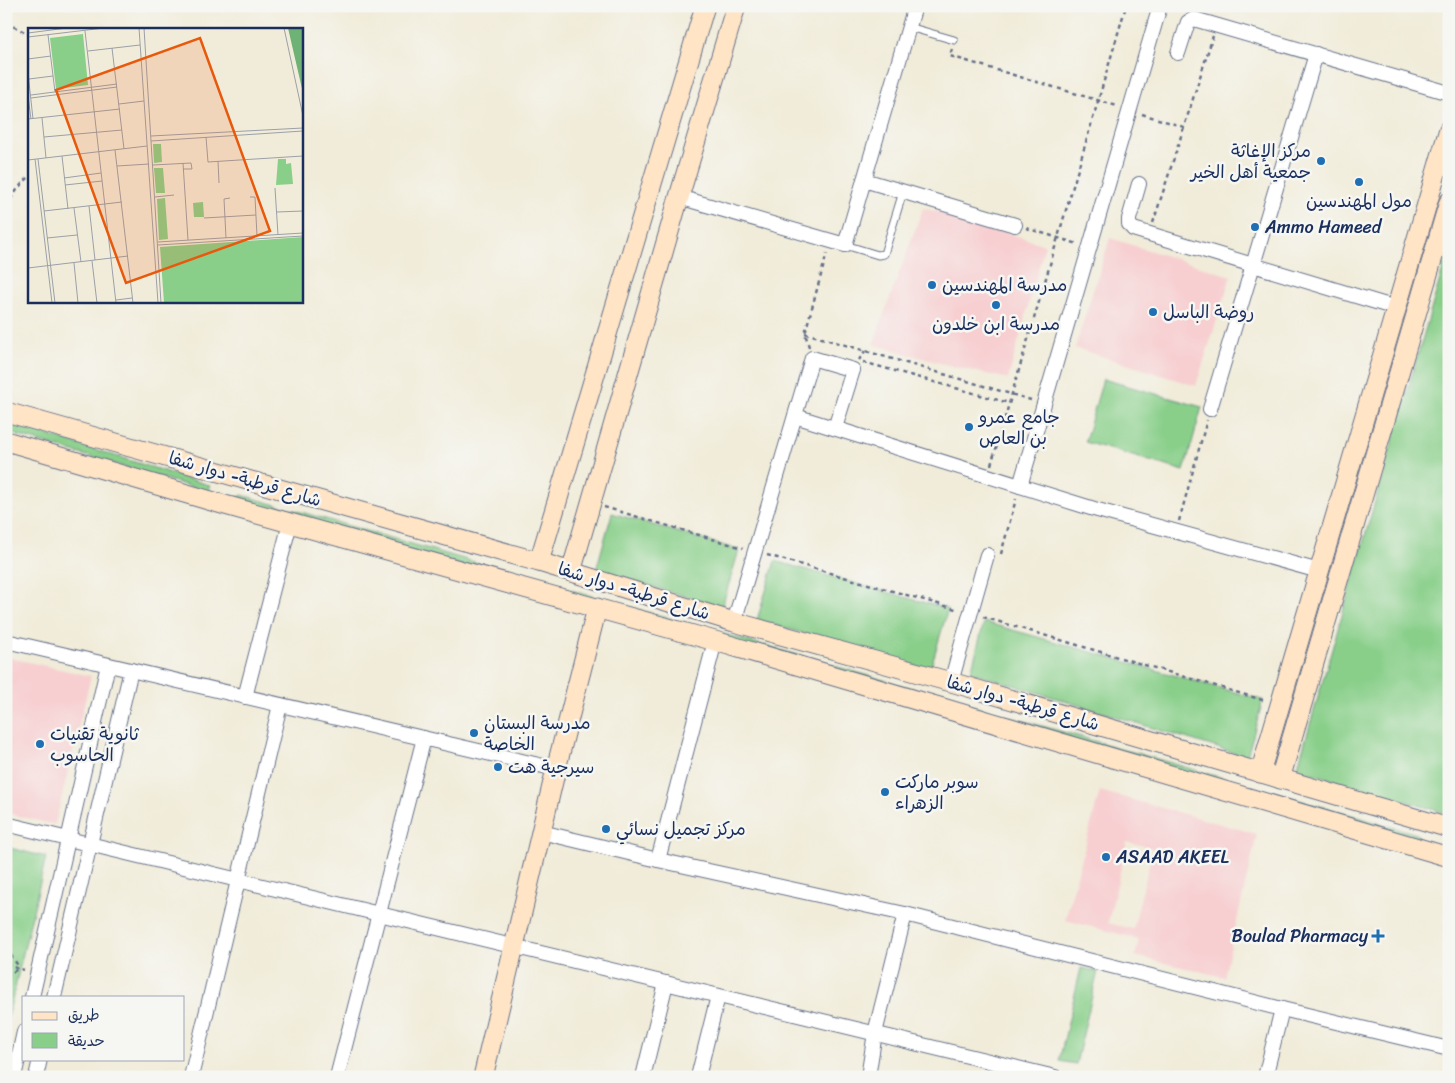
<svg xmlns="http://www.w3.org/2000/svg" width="1455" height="1083" font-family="Sriracha,'Playpen Sans Arabic',sans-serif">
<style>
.built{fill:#f7cfd1;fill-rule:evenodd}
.green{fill:#89cf8a;stroke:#527f74}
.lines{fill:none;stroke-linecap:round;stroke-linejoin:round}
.lane-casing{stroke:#667189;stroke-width:9}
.street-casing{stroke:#667189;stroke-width:16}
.secondary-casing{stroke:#667189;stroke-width:21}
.path{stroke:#667189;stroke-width:2.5;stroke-dasharray:4 4;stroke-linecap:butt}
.lane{stroke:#fff;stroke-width:7}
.street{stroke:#fff;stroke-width:14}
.secondary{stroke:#ffe4c6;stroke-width:19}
.poi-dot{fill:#1f6fb2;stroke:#f6f6f2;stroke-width:2}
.labels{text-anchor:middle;stroke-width:5;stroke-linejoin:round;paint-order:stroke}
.poi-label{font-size:18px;fill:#1b2f5e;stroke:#f6f6f2;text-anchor:start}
.street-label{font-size:18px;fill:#1b2f5e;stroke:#f6f6f2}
.inset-road{fill:none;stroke:#9ba0a8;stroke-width:1}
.view{fill:#e8590c;fill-opacity:0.15;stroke:#e8590c;stroke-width:2.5}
.inset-edge{fill:none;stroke:#1b2f5e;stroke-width:2.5}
</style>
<rect width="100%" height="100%" fill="#f6f6f2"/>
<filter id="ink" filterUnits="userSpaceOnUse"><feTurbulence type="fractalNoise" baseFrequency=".02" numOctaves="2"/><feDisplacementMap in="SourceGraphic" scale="10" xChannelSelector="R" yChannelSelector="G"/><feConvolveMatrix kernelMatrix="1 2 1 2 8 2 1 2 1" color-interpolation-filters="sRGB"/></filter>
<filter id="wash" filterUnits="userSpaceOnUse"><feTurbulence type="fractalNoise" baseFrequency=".0096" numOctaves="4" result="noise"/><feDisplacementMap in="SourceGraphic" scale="20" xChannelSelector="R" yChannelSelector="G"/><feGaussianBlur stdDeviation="1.12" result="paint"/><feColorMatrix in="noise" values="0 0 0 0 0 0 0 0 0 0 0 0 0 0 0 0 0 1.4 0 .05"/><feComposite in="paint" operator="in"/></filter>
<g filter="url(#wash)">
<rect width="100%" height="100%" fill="#f1ecd9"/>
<!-- built -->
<g class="built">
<polygon points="923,208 987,226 1045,245 1008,379 947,365 873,344"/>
<polygon points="1110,238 1231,276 1196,386 1075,348"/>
<polygon points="6,657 91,676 55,825 6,813"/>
<path d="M1100 791 1257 834 1224 977 1135 956 1139 939 1065 920ZM1127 842 1153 848 1133 929 1108 923Z"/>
</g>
<!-- green -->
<g class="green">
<polygon points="1449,248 1449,814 1297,769"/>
<polygon points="1103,379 1202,407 1184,471 1085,442"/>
<polygon points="6,422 209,485 210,488 209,492 6,432"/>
<polygon points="242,495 1417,834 1421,841 234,500"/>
<polygon points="612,513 739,550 722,607 596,570"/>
<polygon points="775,561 948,609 930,670 757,620"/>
<polygon points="984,622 1263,700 1247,757 971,672"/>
<polygon points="6,847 46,857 6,1025"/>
<polygon points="1081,968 1098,971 1076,1064 1059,1061"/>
</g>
</g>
<g filter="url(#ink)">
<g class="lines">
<!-- lane casing -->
<g class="lane-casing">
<g id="lane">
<polyline points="909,27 954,40"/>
<polyline points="845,245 878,255 884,254 903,192"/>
</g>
</g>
<!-- street casing -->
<g class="street-casing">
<g id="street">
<polyline points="1178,53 1188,22 1194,19 1449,93"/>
<polyline points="864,180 1015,225"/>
<polyline points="1139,184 1129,219 1129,224 1133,229 1396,308"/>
<polyline points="679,197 845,245 915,6"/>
<polyline points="1210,409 1316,54"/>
<polyline points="795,416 1094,509 1319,571"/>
<polyline points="1020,486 1160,6"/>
<polyline points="734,622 812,358 853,370 835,428"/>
<polyline points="6,641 556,769"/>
<polyline points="951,682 987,555"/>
<polyline points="245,697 290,523"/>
<polyline points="6,824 1055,1077"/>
<polyline points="541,832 658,860 905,914 1282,1009 1449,1049"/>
<polyline points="658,860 715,641"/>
<polyline points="32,997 108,665"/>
<polyline points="54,997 131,670"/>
<polyline points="14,1077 24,1032"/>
<polyline points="36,1077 40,1059"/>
<polyline points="191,1077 280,705"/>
<polyline points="337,1077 424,738"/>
<polyline points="643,1077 666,983"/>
<polyline points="698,1077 718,996"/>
<polyline points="868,1077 875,1033 905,914"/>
<polyline points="1265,1077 1282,1009"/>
</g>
</g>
<!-- secondary casing -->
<g class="secondary-casing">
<g id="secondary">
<polyline points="6,412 539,562 734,622 951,682 1449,828"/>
<polyline points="6,441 225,505 715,641 1449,857"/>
<polyline points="539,562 705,6"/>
<polyline points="571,572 679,197 736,6"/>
<polyline points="1260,773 1449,129"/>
<polyline points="1280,779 1449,202"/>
<polyline points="483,1077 556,769 597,608"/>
</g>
</g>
<!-- path -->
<g class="path">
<polyline points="6,23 29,34"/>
<polyline points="952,49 950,56 1117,106"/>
<polyline points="1142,114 1184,127 1213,36"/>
<polyline points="6,206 19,187 29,177"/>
<polyline points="1153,223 1184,127"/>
<polyline points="1026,228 1078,244"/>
<polyline points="805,333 1031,400"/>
<polyline points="809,347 805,333 827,253"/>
<polyline points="859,360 865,351"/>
<polyline points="863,362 1009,403"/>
<polyline points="991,465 1126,6"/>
<polyline points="604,507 743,548"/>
<polyline points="1179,521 1207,420"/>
<polyline points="1001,554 1016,499"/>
<polyline points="767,555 959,610"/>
<polyline points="983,617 1266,701"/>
<polyline points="6,948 19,967"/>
<polyline points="6,965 24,970"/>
<polyline points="6,976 18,969"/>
</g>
<!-- lane -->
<use href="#lane" class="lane"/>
<!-- street -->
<use href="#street" class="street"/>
<!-- secondary -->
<use href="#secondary" class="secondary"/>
</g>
</g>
<!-- markers -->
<g class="poi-dot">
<circle cx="1321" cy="161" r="5"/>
<circle cx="1359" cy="182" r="5"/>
<circle cx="1255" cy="227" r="5"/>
<circle cx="932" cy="285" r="5"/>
<circle cx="996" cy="305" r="5"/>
<circle cx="1153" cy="312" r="5"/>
<circle cx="969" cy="427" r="5"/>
<circle cx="474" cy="733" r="5"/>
<circle cx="40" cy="744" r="5"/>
<circle cx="498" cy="767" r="5"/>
<circle cx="885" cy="792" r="5"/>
<circle cx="606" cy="829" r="5"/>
<circle cx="1106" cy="857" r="5"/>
<path d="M1375.5 928.5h5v5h5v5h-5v5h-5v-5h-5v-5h5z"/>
</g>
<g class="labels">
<!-- poi labels -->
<g class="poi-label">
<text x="1311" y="157" text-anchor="end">مركز الإغاثة<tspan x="1311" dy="21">جمعية أهل الخير</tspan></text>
<text x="1359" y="207" text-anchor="middle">مول المهندسين</text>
<text x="1265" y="233">Ammo Hameed</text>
<text x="942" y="291">مدرسة المهندسين</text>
<text x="1163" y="318">روضة الباسل</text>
<text x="996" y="330" text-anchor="middle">مدرسة ابن خلدون</text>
<text x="979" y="423">جامع عمرو<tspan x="979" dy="21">بن العاص</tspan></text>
<text x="484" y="729">مدرسة البستان<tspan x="484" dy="21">الخاصة</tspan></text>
<text x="50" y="740">ثانوية تقنيات<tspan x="50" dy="21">الحاسوب</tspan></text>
<text x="508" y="773">سيرجية هت</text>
<text x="895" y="788">سوبر ماركت<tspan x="895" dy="21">الزهراء</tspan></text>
<text x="616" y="835">مركز تجميل نسائي</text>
<text x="1116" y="863">ASAAD AKEEL</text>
<text x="1368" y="942" text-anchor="end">Boulad Pharmacy</text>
</g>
<!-- street labels -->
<g class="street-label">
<text transform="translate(245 479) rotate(16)" y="6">شارع قرطبة- دوار شفا</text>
<text transform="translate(634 591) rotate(17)" y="6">شارع قرطبة- دوار شفا</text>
<text transform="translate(1023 703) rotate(16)" y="6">شارع قرطبة- دوار شفا</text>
</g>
</g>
<!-- overview -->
<g transform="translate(28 28)">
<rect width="275" height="275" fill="#f1ecd9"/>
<path d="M55 6 60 57 28 61 22 10ZM125 116H133L134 134 126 135ZM250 131H258V136L263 135 265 156 248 157ZM126 140H135L137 165H128ZM137 170 140 211 131 212 129 171ZM175 174 176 189H166L165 175ZM275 209V275H136L132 219Z" fill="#89cf8a"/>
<path d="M260 0H275V65Z" fill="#6eb276"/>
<path class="inset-road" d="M111 0 130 275M116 0 133 275M256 0 275 88M57 3 88 275M0 5 39 0M20 7 27 64M0 9 76 0M84 20 96 121M60 23 112 17M0 31 23 28M0 45 5 91M1 51 25 48M3 67 89 56M0 68 3 91M3 70 89 59M91 76 116 73M14 90 18 130M0 91 92 81M123 108 275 100M16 109 94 102M178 109 180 134 275 128M123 113 275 103M87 122 105 275M34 128 40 181M7 131 24 275M10 131 27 275M0 132 119 118M190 133 191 155M155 135 160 212M125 137 163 135 164 141H155M89 138 121 136M36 150 73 145M37 157 74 153M247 160 250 207M127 169 146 167M222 169H227L229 208M61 178 67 232M46 180 53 234M16 183 94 174M249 184 275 183M176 190 228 187M19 210 49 207M198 210 196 171 202 170M130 214 275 205M130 217 275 208M64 233 69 275M46 235 50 275M0 240 100 228M88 272 104 270"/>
<path class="view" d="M172 10 242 203 98 255 28 62Z"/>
<rect width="275" height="275" class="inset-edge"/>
</g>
<!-- margin -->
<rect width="1455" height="1083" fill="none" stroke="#f6f6f2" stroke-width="25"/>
<!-- legend -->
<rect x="22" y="996" width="162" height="65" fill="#f6f6f2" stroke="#9ea6b7"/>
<rect x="32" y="1012" width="25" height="8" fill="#ffe4c6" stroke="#9ea6b7"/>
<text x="68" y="1020" font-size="15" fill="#1b2f5e">طريق</text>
<rect x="32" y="1033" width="25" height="15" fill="#89cf8a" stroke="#9ea6b7"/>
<text x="68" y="1046" font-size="15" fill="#1b2f5e">حديقة</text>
</svg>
